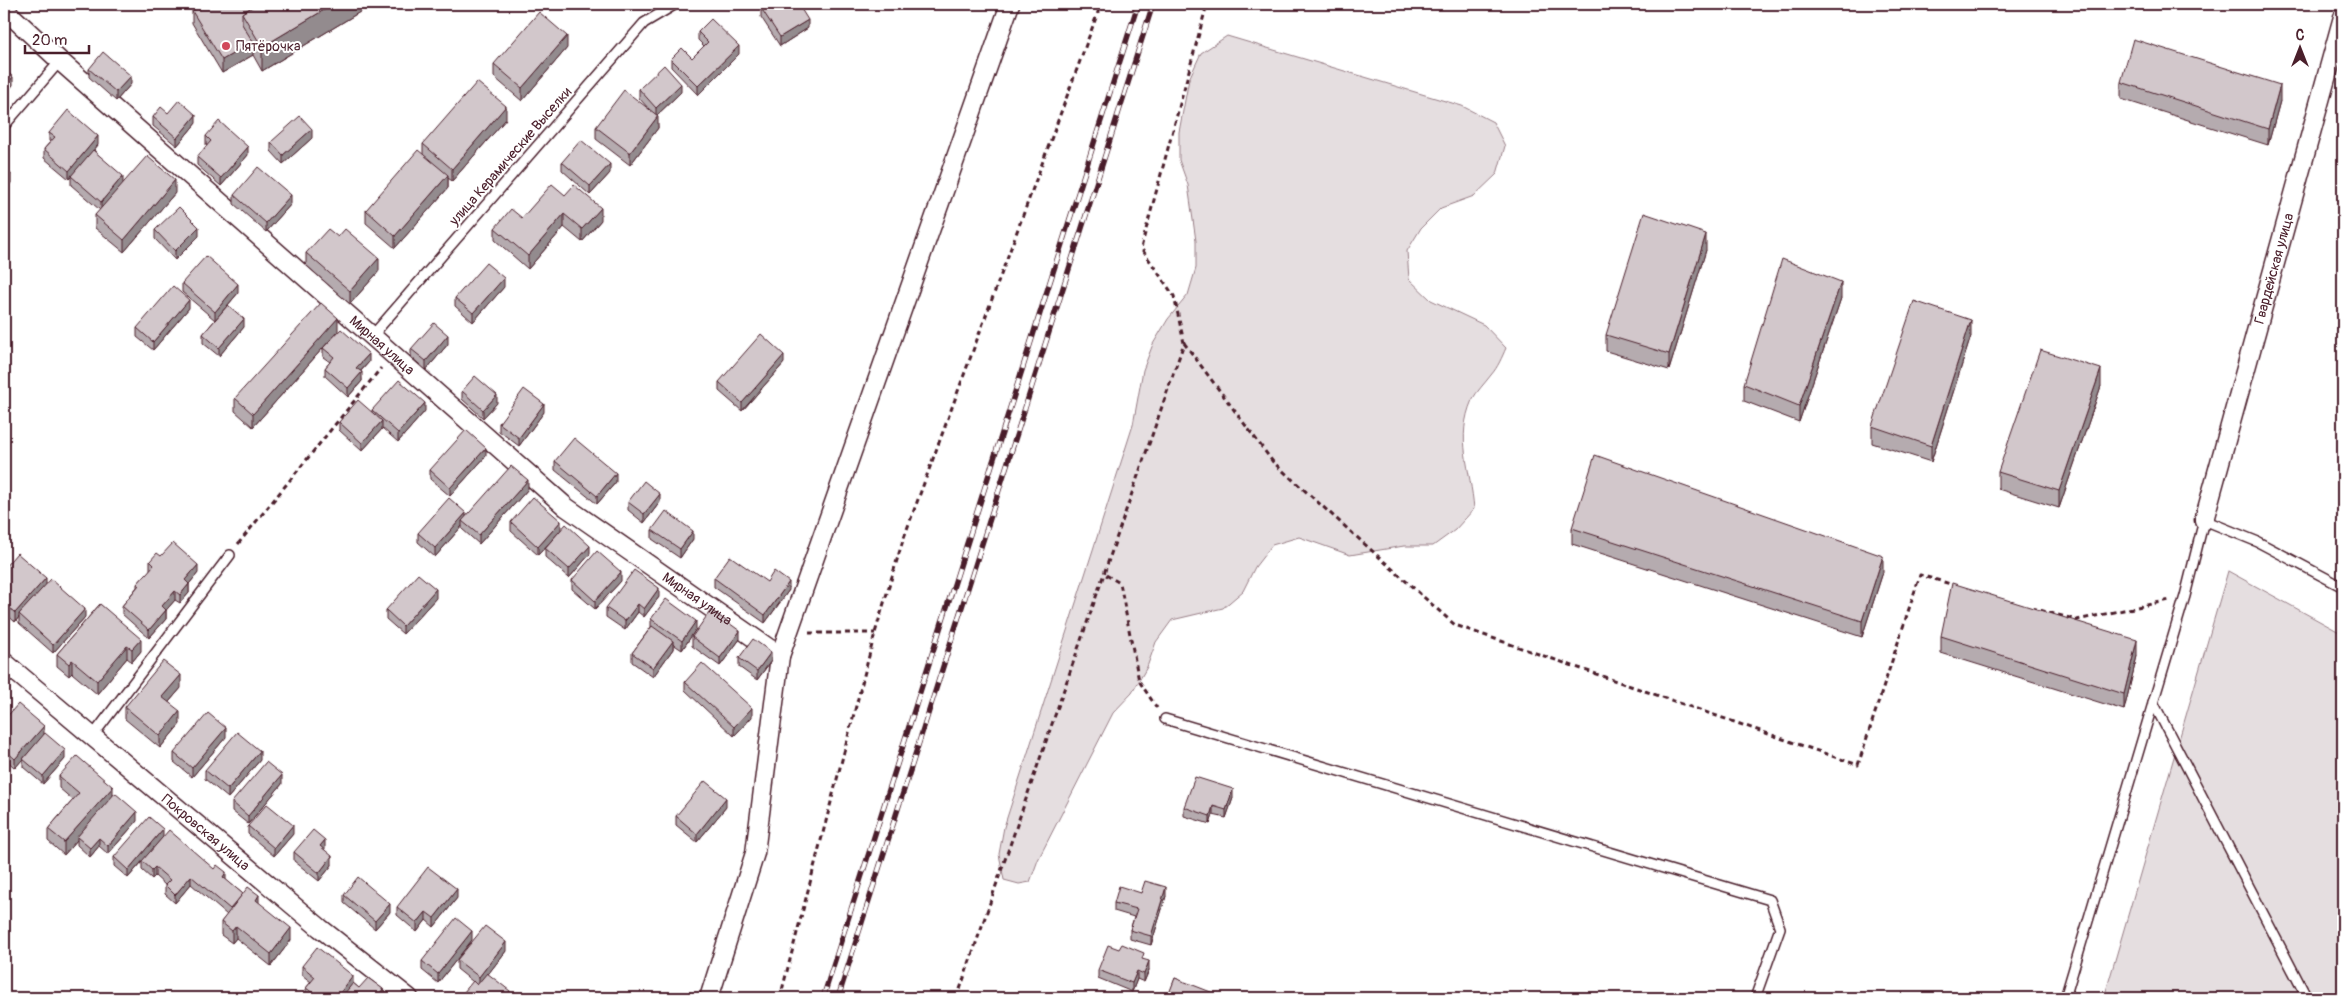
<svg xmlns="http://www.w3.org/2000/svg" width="2347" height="1002" font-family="Pangolin,sans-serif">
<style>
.green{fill:#e5dee0;stroke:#987e86}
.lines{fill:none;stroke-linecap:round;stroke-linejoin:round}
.lane-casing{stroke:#4a1f2b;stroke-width:12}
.street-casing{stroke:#4a1f2b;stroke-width:21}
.path{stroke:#4a1f2b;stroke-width:3;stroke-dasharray:5 4;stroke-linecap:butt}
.lane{stroke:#fff;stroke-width:9}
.street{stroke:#fff;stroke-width:18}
.rail-casing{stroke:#4a1f2b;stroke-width:5.5}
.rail{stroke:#fff;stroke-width:4;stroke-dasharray:11;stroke-linecap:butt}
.wall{fill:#b5abaf;stroke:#4a1f2b}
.shaded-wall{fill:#938b8e;stroke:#4a1f2b}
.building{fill:#d2c7cb;stroke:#4a1f2b}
.poi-dot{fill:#d1495b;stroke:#fff;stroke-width:2}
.labels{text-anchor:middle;stroke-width:4;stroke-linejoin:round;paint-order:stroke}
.poi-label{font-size:14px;fill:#4a1f2b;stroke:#fff;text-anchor:start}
.street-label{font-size:14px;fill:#4a1f2b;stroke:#fff}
</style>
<rect width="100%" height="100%" fill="#fff"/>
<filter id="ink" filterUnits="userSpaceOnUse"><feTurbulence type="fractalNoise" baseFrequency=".02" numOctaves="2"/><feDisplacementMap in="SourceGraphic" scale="10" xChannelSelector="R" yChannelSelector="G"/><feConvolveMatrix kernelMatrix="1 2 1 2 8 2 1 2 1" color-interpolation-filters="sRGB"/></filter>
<g filter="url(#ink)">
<!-- green -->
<g class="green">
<path d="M1227 36 1462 106 1493 122 1505 146 1497 174 1474 196 1441 208 1421 228 1407 251 1409 279 1431 300 1484 325 1506 348C1502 357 1498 367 1491 375 1485 383 1477 391 1472 400 1455 439 1471 469 1474 509L1455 530 1433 546H1404L1350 555 1299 537 1272 545 1255 567 1243 591 1223 608 1172 620 1156 642 1147 667 1132 693 1113 713 1038 860 1030 882 1019 884 1004 880 999 854 1004 827 1133 425 1143 370 1153 344 1168 319 1188 295 1196 268V241L1188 185 1179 160V132L1189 79 1201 53Z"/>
<polygon points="2228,571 2343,634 2343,998 2104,998"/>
</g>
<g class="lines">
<!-- lane casing -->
<g class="lane-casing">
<g id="lane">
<polyline points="4,126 60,61"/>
<polyline points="372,336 644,23 676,4"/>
<polyline points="2153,702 2307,998"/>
<polyline points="1165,719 1770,900 1780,928 1755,998"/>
<polyline points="92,737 230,555"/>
<polyline points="2065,998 2185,596 2204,520 2258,542 2343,587"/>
</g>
</g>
<!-- street casing -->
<g class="street-casing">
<g id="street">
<path id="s1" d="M4 9 60 61 566 507 780 656"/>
<path id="s2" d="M2204 520 2343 17"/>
<path id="s3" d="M4 662 320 928 409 998"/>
<polyline points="709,998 755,853 780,656 1010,4"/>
</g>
</g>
<!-- path -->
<g class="path">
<polyline points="1184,343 1273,462 1455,625 1858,765 1920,575 1954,585"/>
<polyline points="238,544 381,368"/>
<polyline points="1106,575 1120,583 1139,681 1157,708"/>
<polyline points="2032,608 2077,620 2170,600"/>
<polyline points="809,633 875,633"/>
<polyline points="780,998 875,633 903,540 1101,4"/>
<polyline points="957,998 1184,343 1174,296 1141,248 1207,4"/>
</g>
<!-- lane -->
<use href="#lane" class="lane"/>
<!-- street -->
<use href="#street" class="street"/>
<!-- rail casing -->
<g class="rail-casing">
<g id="rail">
<polyline points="823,998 1138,4"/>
<polyline points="838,998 1153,4"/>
</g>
</g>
<!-- rail -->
<use href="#rail" class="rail"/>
</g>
<!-- wall -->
<g class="wall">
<polygon points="204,4 373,4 262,71 253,55 222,73 192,23 192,11"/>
<polygon points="761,8 808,28 780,46 761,17"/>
<polygon points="698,32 739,54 698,95 671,67 671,59 692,58 704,46 698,40"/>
<polygon points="567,48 522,101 494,77 494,64"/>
<polygon points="89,69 131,84 116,101 89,77"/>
<polygon points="2121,82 2280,101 2268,145 2121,99"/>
<polygon points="639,89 681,92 657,115 658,128 630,165 596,139 596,127 649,109 639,98"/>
<polygon points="168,113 196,123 177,146 153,126 153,117"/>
<polygon points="506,119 452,181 448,178 448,188 395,248 366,223 366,210 423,154 423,144"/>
<polygon points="49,133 98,145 94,150 123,183 175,193 124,252 95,228 95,215 100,210 71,185 71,177 69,179 44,158 44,149 50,142 49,141"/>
<polygon points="206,136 248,155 221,186 197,165 197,157 207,145 206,145"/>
<polygon points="312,138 283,164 271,151 271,142"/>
<polygon points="562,162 610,173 590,195 562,170"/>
<polygon points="234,195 291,204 266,232 234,204"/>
<polygon points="565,195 601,220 582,242 564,227 528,269 495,240 495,228 522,218"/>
<polygon points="155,230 199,236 175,260 155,239"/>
<polygon points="338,237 379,271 350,304 306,265 306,253"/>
<polygon points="1706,250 1669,370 1606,351 1606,335"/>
<polygon points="182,283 238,293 228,305 244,327 219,356 203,343 203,334 215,320 182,292"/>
<polygon points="504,287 473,322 455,306 455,298"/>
<polygon points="1841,298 1799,422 1744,401 1744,384"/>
<polygon points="189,308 153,350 137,337 137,328"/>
<polygon points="338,331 253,427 235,411 235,398"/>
<polygon points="1971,336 1931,462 1872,443 1872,426"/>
<polygon points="448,344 426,370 411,357 411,349"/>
<polygon points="323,348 369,362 361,371 362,381 348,397 325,376 325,368 330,362 323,357"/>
<polygon points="784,363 742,411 719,391 719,382"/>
<polygon points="2101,386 2059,508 1998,489 1998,472"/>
<polygon points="462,391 497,403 483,418 462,399"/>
<polygon points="372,410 425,411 398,442 382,428 382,429 362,451 339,430 339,422 372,412"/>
<polygon points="544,412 519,446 499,431 499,423"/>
<polygon points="486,456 450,496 430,479 430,470"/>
<polygon points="555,461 616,482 597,504 555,470"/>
<polygon points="528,489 479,544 462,529 462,526 435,557 418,542 418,533 466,516"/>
<polygon points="628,502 660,502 644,523 628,510"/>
<polygon points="511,522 561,530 538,555 511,531"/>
<polygon points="1572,528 1883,572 1862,637 1572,544"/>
<polygon points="652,530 693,539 680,558 652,539"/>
<polygon points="545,548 590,554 569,578 545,557"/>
<polygon points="161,556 198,573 189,584 189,593 180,603 175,600 166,610 166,619 149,638 122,614 122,606 137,587 137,584 150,570 150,561"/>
<polygon points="4,568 46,584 85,617 53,653 19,623 19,617 15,622 4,612"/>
<polygon points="714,578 789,590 765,623 714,587"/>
<polygon points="572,580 621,581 595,609 572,589"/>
<polygon points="659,597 644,617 638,612 625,630 606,617 606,608"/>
<polygon points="436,598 403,634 386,619 386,610"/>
<polygon points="100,604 141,651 132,662 127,658 97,694 72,673 69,676 57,666 57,654"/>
<polygon points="651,619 696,629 682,650 673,644 673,649 653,677 632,662 632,653 651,627"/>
<polygon points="1941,636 2137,656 2124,710 1941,653"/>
<polygon points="692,637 740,639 720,666 692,646"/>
<polygon points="739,658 771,661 757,680 739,667"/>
<polygon points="685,682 752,717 734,736 685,690"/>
<polygon points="181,688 169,702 180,724 160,748 125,719 125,707"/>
<polygon points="4,720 44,735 65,759 43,784 23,767 23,759 37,742 15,768 4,758"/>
<polygon points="226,737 192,777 174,762 174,753"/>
<polygon points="260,760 228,798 205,779 205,770"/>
<polygon points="59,776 113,796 137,821 108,854 99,846 90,857 77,845 77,840 64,855 48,841 48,829 73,800 59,788"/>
<polygon points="282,784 248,824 232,811 232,802"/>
<polygon points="1233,798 1226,818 1213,815 1210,824 1184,816 1184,807"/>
<polygon points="726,807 697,842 676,825 676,816"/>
<polygon points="248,826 293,834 274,856 248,834"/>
<polygon points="163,836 226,880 243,894 259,903 291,940 271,966 236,938 232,943 221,935 221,922 227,915 191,884 175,903 165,894 165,885 155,876 152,879 142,870 142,862 128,878 114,866 114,857"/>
<polygon points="324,849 332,865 319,881 294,861 294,852 325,849"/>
<polygon points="1141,893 1166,896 1151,945 1130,939 1130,930 1134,917 1114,911 1114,903"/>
<polygon points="344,895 390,912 375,929 344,903"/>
<polygon points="457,898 434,927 426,920 417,932 397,915 397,907"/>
<polygon points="472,940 438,983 422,970 422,961"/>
<polygon points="506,951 488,974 510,998 477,985 457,969 457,960"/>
<polygon points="1144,960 1149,970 1144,982 1137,979 1132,992 1098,978 1098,970"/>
<polygon points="302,966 353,983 359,988 383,998 309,998 306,996 306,988 311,982 302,975"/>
<polygon points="1175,978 1221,998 1168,998"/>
</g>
<!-- shaded-wall -->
<g class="shaded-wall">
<polygon points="334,4 373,4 262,71 262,47"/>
<polygon points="808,20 808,28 780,46 780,37"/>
<polygon points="567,36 567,48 522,101 522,88"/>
<polygon points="253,42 253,55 222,73 222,60"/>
<polygon points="739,46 739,54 698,95 698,86"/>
<polygon points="131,76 131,84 116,101 116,92"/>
<polygon points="13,77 13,85 4,96 4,87"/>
<polygon points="681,84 681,92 656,116 656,108"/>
<polygon points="2280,85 2280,101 2268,145 2268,129"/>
<polygon points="9,92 9,100 4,106 4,97"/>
<polygon points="506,106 506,119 452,181 452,169"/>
<polygon points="196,115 196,123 177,146 177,138"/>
<polygon points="658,116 658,128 630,165 630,153"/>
<polygon points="312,129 312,138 283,164 283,155"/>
<polygon points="98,136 98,145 69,179 69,171"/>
<polygon points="248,147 248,155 221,186 221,178"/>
<polygon points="610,164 610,173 590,195 590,186"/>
<polygon points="11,174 11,183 4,191 4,183"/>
<polygon points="448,175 448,188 395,248 395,236"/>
<polygon points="123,176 123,184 101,210 101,202"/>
<polygon points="175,180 175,193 124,252 124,240"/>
<polygon points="291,195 291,204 266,232 266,223"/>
<polygon points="601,208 601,220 582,242 582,229"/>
<polygon points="564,214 564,227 528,269 528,256"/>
<polygon points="199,227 199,236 175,260 175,251"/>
<polygon points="1706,234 1706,250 1669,370 1669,354"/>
<polygon points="379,258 379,271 350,304 350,291"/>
<polygon points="504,278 504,287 473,322 473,313"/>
<polygon points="1841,282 1841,298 1799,422 1799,406"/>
<polygon points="238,284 238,293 215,320 215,312"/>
<polygon points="189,300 189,308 153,350 153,342"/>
<polygon points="338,318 338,331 253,427 253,414"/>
<polygon points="244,319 244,327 219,356 219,348"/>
<polygon points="1971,320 1971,336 1931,462 1931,446"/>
<polygon points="448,335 448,344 426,370 426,361"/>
<polygon points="369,354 369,362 356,376 356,368"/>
<polygon points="784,355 784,363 742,411 742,403"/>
<polygon points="2101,369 2101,386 2059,508 2059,491"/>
<polygon points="362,372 362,381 348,397 348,388"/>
<polygon points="497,395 497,403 483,418 483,410"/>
<polygon points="425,403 425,411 398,442 398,433"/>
<polygon points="544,404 544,412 519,446 519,438"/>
<polygon points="382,421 382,429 362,451 362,443"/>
<polygon points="486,448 486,456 450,496 450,488"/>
<polygon points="616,473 616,482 597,504 597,496"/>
<polygon points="528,480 528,489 479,544 479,535"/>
<polygon points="660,494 660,502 644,523 644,514"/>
<polygon points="466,513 466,522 462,521 462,526 435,557 435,548"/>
<polygon points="561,521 561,530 538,555 538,547"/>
<polygon points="693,531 693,539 680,558 680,549"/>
<polygon points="590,546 590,554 569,578 569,569"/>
<polygon points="1883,556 1883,572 1862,637 1862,621"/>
<polygon points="198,565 198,573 185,589 185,580"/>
<polygon points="621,572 621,581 595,609 595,601"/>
<polygon points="46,578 46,586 19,614 19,617 15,622 15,613"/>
<polygon points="789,582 789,590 765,623 765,615"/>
<polygon points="189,584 189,593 180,603 180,595"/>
<polygon points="659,588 659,597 644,617 644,609"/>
<polygon points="436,589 436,598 403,634 403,626"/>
<polygon points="175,591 175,600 162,615 162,606"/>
<polygon points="638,604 638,612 625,630 625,621"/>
<polygon points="85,609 85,617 53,653 53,645"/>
<polygon points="166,610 166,619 149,638 149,630"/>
<polygon points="696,621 696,629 682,650 682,641"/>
<polygon points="740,631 740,639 720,666 720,658"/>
<polygon points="141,639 141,651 132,662 132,649"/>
<polygon points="2137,640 2137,656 2124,710 2124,694"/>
<polygon points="673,641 673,649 653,677 653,668"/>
<polygon points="127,646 127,658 97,694 97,681"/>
<polygon points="771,652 771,661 757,680 757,671"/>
<polygon points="72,660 72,673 69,676 69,664"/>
<polygon points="181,675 181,688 162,710 162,697"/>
<polygon points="752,708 752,717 734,736 734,727"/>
<polygon points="180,711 180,724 160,748 160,736"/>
<polygon points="44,726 44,735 15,768 15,759"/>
<polygon points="226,728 226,737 192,777 192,768"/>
<polygon points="65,750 65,759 43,784 43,776"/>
<polygon points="260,751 260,760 228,798 228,789"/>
<polygon points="282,775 282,784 248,824 248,816"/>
<polygon points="113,787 113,799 77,837 77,840 64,855 64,842"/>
<polygon points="1233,789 1233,798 1226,818 1226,810"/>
<polygon points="726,798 726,807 697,842 697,834"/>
<polygon points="1213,806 1213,815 1210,824 1210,816"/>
<polygon points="137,812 137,821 108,854 108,846"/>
<polygon points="293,825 293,834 274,856 274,848"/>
<polygon points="163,829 163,837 128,878 128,870"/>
<polygon points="99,838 99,846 90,857 90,848"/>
<polygon points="325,840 325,849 320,854 320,846"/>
<polygon points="332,856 332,865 319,881 319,873"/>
<polygon points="155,867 155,876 152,879 152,870"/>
<polygon points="226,872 226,881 223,877"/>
<polygon points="191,876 191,884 175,903 175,895"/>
<polygon points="1166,887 1166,896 1151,945 1151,936"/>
<polygon points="457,889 457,898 434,927 434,918"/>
<polygon points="259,895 259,908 256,900"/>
<polygon points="390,904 390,912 375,929 375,921"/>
<polygon points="426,912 426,920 417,932 417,923"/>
<polygon points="236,926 236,938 232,943 232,931"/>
<polygon points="291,928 291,940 271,966 271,954"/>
<polygon points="472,931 472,940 438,983 438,974"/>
<polygon points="506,942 506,951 479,986 479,977"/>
<polygon points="1149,961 1149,970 1144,982 1144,974"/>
<polygon points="1137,971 1137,979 1132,992 1132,983"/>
<polygon points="353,976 353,984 342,998 336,998"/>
<polygon points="383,989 383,998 376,998"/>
<polygon points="510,991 510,998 504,998"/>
</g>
<!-- building -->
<g class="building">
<polygon points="204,4 257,4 242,13 242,24 253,42 222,60 192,11"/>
<polygon points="257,4 334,4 262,47 242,13"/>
<polygon points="768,4 798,4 808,20 780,37 761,8"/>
<polygon points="539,12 567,36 522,88 494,64"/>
<polygon points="711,19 739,46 698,86 671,59 682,48 692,58 708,42 698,32"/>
<polygon points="2133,39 2280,85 2268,129 2121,82"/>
<polygon points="103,52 131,76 116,92 89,69"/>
<polygon points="664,65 681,84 656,108 639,89"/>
<polygon points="4,69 13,77 4,87"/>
<polygon points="477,82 506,106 452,169 423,144"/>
<polygon points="4,88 9,92 4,97"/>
<polygon points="624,90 658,116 630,153 596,127"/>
<polygon points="179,100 196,115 177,138 153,117 161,107 168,113"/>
<polygon points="68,110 98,136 69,171 44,149 55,137 49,133"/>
<polygon points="300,116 312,129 283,155 271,142"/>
<polygon points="219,121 248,147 221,178 197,157 211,141 206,136"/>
<polygon points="581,140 610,164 590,186 562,162"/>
<polygon points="93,150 123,176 101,202 71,176"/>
<polygon points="418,150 448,175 395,236 366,210"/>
<polygon points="147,156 175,180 124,240 95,215"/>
<polygon points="258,167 291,195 266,223 234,195"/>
<polygon points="4,168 11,174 4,183"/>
<polygon points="552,184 565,195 574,185 601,208 582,229 564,214 528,256 495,228 511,209 522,218"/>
<polygon points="179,207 199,227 175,251 155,230"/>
<polygon points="1644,213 1706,234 1669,354 1606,335"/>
<polygon points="328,229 338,237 345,229 379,258 350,291 306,253"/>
<polygon points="206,256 238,284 215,312 182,283"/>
<polygon points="1782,259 1841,282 1799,406 1744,384"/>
<polygon points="486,263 504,278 473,313 455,298"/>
<polygon points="173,286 189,300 153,342 137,328"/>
<polygon points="1914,301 1971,320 1931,446 1872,426"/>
<polygon points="321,303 338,318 253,414 235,398"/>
<polygon points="228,305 244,319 219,348 203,334"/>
<polygon points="434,323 448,335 426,361 411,349"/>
<polygon points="341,329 369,354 356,368 362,372 348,388 325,368 334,357 323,348"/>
<polygon points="761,334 784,355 742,403 719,382"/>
<polygon points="2040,350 2101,369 2059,491 1998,472"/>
<polygon points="475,376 497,395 483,410 462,391"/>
<polygon points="399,380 425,403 398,433 372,410"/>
<polygon points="524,389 544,404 519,438 499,423"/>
<polygon points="358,400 382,421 362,443 339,422"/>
<polygon points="466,430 486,448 450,488 430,470"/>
<polygon points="574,438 616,473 597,496 555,461"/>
<polygon points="1595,455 1883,556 1862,621 1572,528"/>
<polygon points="511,466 528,480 479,535 462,521"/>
<polygon points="644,481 660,494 644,514 628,502"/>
<polygon points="533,497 561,521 538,547 511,522"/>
<polygon points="449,498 466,513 435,548 418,533"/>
<polygon points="666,511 693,531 680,549 652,530"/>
<polygon points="566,524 590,546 569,569 545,548"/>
<polygon points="173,543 198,565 185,580 189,584 180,595 175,591 162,606 166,610 149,630 122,606 139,585 137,584 154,565 150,561 157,553 161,556"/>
<polygon points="597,551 621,572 595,601 572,580"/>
<polygon points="17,553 46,578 15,613 4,603 4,568"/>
<polygon points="730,556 767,582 774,571 789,582 765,615 714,578"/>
<polygon points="634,570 659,588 644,609 638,604 625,621 606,608"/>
<polygon points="418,574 436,589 403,626 386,610"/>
<polygon points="51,579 85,609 53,645 19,614"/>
<polygon points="1952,583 2137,640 2124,694 1941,636"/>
<polygon points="666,599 696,621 682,641 651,619"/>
<polygon points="100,604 141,639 132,649 127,646 97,681 72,660 69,664 57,654"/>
<polygon points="711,610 740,631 720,658 692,637"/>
<polygon points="652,626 673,641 653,668 632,653"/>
<polygon points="753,639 771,652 757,671 739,658"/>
<polygon points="163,661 181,675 162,697 180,711 160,736 125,707"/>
<polygon points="702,663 752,708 734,727 685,682"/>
<polygon points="18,704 44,726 15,759 4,749 4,720"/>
<polygon points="208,713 226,728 192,768 174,753"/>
<polygon points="237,732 260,751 228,789 205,770"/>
<polygon points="45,733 65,750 43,776 23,759"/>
<polygon points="77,756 113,787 64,842 48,829 79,793 59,776"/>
<polygon points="266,762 282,775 248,816 232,802"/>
<polygon points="1195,777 1233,789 1226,810 1213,806 1210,816 1184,807"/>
<polygon points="705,781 726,798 697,834 676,816"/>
<polygon points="115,793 137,812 108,846 99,838 90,848 77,837"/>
<polygon points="267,804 293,825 274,848 248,826"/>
<polygon points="149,817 163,829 128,870 114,857"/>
<polygon points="169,830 214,869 217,865 226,872 223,877 243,894 230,909 191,876 175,895 165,885 170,880 155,867 152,870 142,861"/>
<polygon points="313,830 325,840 320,846 332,856 319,873 294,852"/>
<polygon points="428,867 457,889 434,918 426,912 417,923 397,907"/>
<polygon points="358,877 390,904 375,921 344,895"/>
<polygon points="1145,881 1166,887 1151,936 1130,930 1137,909 1114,903 1119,886 1141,893"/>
<polygon points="248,887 259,895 256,900 291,928 271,954 236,926 232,931 221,922"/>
<polygon points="456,918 472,931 438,974 422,961"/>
<polygon points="485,926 506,942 479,977 457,960"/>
<polygon points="1122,944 1144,953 1142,959 1149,961 1144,974 1137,971 1132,983 1098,970 1108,945 1119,949"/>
<polygon points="317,947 353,976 336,998 320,998 306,988 315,977 302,966"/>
<polygon points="487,973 510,991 504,998 459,998 473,981 477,985"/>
<polygon points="368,978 383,989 376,998 341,998 353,983 359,988"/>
<polygon points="1175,978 1221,996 1220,998 1193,998 1184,995 1183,998 1174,998 1168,996"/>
</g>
</g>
<!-- markers -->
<circle class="poi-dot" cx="226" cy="46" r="5"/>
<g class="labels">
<!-- poi labels -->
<g class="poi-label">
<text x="236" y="51">Пятёрочка</text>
</g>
<!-- street labels -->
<g class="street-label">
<text transform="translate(510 156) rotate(-49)" y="5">улица Керамические Выселки</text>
<text dy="5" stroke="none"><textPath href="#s2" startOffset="261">Гвардейская улица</textPath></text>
<text dy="5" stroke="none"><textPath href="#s1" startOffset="506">Мирная улица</textPath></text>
<text dy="5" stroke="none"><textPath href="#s1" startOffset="911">Мирная улица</textPath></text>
<text dy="5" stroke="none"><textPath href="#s3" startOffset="264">Покровская улица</textPath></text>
</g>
</g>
<!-- margin -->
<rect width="2347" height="1002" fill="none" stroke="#fff" stroke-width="20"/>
<rect x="10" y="10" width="2327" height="982" fill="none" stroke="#4a1f2b" stroke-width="2" filter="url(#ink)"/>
<!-- north arrow -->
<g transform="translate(2300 48)" stroke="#ffffff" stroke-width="4" paint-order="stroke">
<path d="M0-4L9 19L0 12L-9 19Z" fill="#4a1f2b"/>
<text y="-8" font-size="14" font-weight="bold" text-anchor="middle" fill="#4a1f2b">С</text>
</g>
<!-- scale -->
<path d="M25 45v8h64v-8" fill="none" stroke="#4a1f2b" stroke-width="2.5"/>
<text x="32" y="45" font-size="15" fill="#4a1f2b" stroke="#ffffff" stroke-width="4" paint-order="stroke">20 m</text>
</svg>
